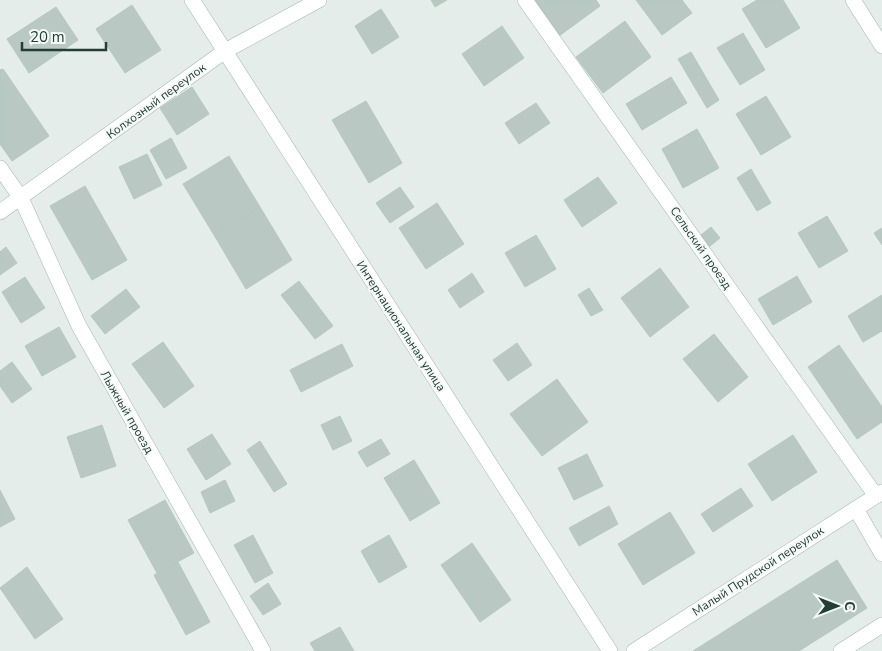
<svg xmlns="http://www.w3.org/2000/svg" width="882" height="651" font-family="'Nunito Sans',sans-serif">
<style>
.building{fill:#b9c8c2;stroke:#b6c7c0}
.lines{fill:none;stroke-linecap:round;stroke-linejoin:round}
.minor-casing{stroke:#a6b5b0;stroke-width:16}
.minor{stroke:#fff;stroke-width:15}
.labels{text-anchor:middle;stroke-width:4;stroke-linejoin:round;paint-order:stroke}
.street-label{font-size:12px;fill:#233e37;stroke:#f4f9f7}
</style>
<rect width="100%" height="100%" fill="#e4ede9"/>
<!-- building -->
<g class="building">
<polygon points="431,0 447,0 435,7"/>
<polygon points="533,0 596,0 600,6 559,36"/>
<polygon points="636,0 682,0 692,13 662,35"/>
<polygon points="757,0 783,0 800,28 766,48 742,9"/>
<polygon points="132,5 161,50 125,73 96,29"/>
<polygon points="56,7 78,40 29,73 7,39"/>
<polygon points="381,9 399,37 372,54 355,26"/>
<polygon points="625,21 651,57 603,93 576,57"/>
<polygon points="502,26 524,58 484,86 462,54"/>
<polygon points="743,33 765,70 740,85 717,48"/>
<polygon points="691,52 719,100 707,108 678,59"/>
<polygon points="3,69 49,136 12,161 0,144 0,70"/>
<polygon points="671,77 687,103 642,130 626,104"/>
<polygon points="192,87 209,114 177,135 160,108"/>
<polygon points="766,96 791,137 761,155 736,114"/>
<polygon points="366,101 402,163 369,183 332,120"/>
<polygon points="536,103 550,123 519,144 505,123"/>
<polygon points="697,129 719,168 683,188 662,149"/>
<polygon points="171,138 187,168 166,179 150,150"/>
<polygon points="147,154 162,185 134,199 119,167"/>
<polygon points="229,156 260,207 214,235 183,184"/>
<polygon points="751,169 771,203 757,211 737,178"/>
<polygon points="598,177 617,203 582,227 564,200"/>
<polygon points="85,186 127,260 92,280 50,206"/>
<polygon points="400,187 414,207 390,223 376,203"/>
<polygon points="437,203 464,244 426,269 399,228"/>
<polygon points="260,207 292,260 246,289 214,235"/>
<polygon points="827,216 848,251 819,268 798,233"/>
<polygon points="711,227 720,238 705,250 696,239"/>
<polygon points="882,228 882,245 874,233"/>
<polygon points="536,235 556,269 525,287 505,253"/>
<polygon points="6,247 17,263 0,275 0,252"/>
<polygon points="660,268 689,307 650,337 621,298"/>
<polygon points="472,273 484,292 460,308 448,290"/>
<polygon points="797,276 812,302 773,325 758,299"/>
<polygon points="25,277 45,308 21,323 2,292"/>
<polygon points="299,281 333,326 315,339 281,295"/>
<polygon points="589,288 603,310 591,316 578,295"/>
<polygon points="126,289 140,307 105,334 91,316"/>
<polygon points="882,295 882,331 863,342 848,316"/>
<polygon points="59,327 76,357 42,376 25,346"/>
<polygon points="714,334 748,377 718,402 683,359"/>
<polygon points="163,342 194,386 164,408 132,364"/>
<polygon points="517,343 532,365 508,381 493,360"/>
<polygon points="342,344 353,366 301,392 290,370"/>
<polygon points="839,345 882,407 882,422 857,439 808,367"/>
<polygon points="12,362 32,389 12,403 0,386 0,371"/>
<polygon points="557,379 588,422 542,456 510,414"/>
<polygon points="340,416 352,441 333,450 321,425"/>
<polygon points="102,425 116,466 81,478 67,437"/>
<polygon points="212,434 231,464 206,480 187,449"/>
<polygon points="793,435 817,472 772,501 748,464"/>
<polygon points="381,439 390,454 367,467 358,452"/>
<polygon points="260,441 287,484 274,492 247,450"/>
<polygon points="587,454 603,486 574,500 558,468"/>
<polygon points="414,460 440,503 410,521 384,478"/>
<polygon points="225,480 235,501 210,513 201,492"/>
<polygon points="741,488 753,506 713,532 701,514"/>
<polygon points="0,490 15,519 0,527"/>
<polygon points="165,500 194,553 157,573 128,520"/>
<polygon points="609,506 618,524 579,546 569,528"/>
<polygon points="670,512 695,553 643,585 618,544"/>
<polygon points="253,535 273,573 255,583 234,545"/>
<polygon points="389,535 407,567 379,583 361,551"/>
<polygon points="472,543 511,600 480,622 441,565"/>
<polygon points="837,560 867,608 799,651 693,651"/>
<polygon points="178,562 210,622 186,635 154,575"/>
<polygon points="27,567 63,619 35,639 0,588"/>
<polygon points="268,583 281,604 263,615 250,596"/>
<polygon points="340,627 354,651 315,651 310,643"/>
</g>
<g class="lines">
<!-- minor casing -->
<g class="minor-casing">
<g id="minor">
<polyline points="192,0 610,651"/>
<polyline points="525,0 876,496"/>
<polyline points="853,0 882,46"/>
<polyline points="0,168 21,198 79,326 263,651"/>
<polyline points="0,212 225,51 319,0"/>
<polyline points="856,509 882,554"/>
<polyline points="634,651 882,492"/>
<polyline points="841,651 882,625"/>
</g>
</g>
<!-- minor -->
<use href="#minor" class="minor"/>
</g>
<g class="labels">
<!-- street labels -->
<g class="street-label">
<text transform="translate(156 101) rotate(-36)" y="4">Колхозный переулок</text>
<text transform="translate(701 248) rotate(55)" y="4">Сельский проезд</text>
<text transform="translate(401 326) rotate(57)" y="4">Интернациональная улица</text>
<text transform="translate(127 412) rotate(60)" y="4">Лыжный проезд</text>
<text transform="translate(758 571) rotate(-33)" y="4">Малый Прудской переулок</text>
</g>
</g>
<!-- north arrow -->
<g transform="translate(837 606) rotate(90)" stroke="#f4f9f7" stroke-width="4" paint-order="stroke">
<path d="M0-4L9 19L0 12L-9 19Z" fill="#233e37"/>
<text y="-8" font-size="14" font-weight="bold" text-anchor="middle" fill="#233e37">С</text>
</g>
<!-- scale -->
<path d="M22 42v8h84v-8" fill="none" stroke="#233e37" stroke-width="2.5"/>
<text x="30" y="42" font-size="15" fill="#233e37" stroke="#f4f9f7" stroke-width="4" paint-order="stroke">20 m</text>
</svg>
